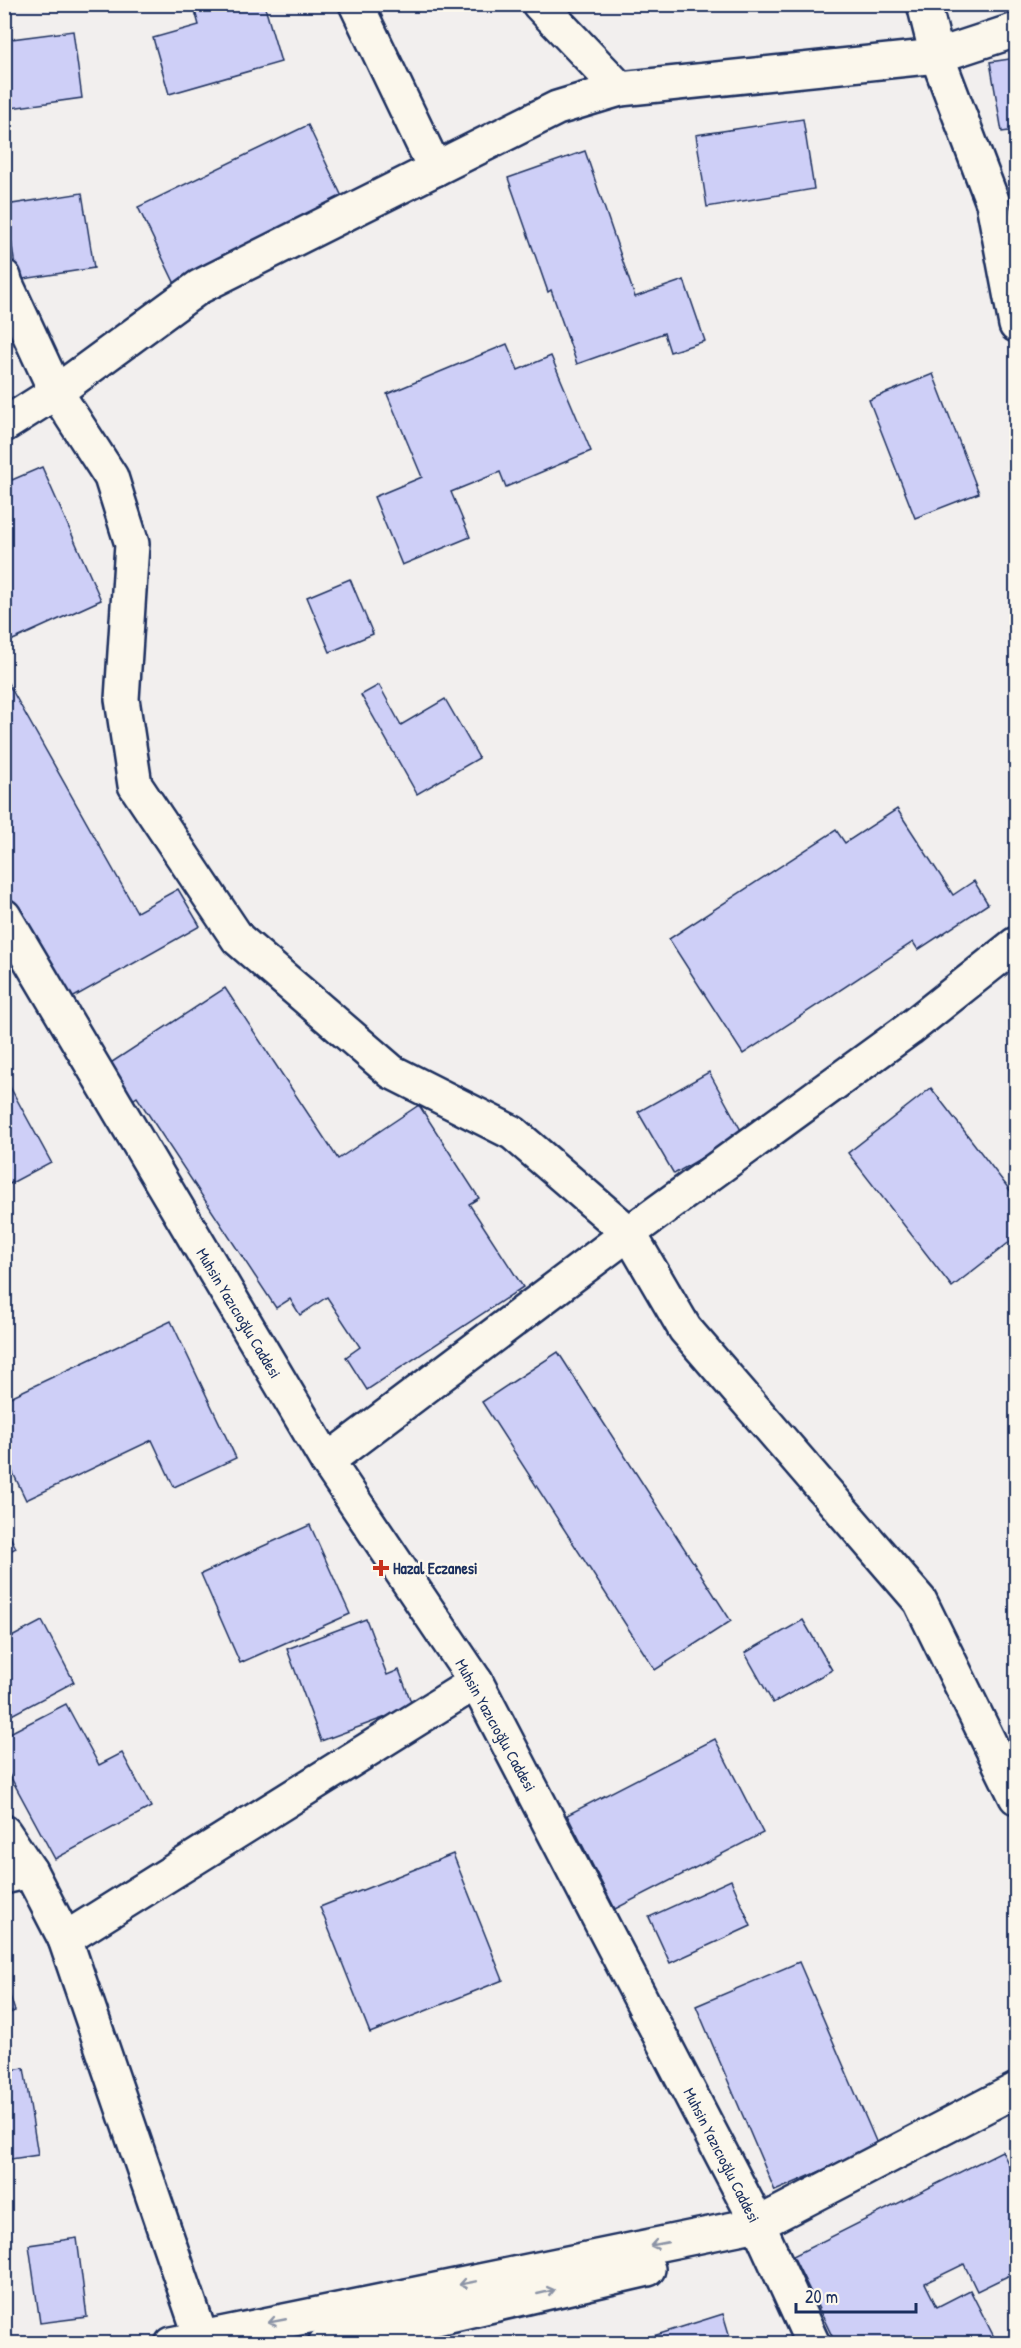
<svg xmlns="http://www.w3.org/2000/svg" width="1021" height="2348" font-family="'Patrick Hand',sans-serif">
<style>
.building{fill:#cecff7;stroke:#1b2f5e;stroke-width:1.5}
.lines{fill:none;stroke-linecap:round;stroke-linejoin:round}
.street-casing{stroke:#1b2f5e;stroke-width:38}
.secondary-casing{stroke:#1b2f5e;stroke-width:38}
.street{stroke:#fbf7ec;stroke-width:33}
.secondary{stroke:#fbf7ec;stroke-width:33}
.oneway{stroke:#8b93a5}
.poi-dot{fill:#c8321e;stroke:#fbf7ec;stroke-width:2}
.labels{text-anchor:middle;stroke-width:5;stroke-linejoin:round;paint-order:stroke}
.street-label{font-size:16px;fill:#1b2f5e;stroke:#fbf7ec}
.poi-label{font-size:16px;font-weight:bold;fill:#1b2f5e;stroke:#fbf7ec;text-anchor:start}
</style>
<rect width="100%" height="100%" fill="#f2efee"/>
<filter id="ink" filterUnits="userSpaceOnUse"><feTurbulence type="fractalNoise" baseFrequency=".0167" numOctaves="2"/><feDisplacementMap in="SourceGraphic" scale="12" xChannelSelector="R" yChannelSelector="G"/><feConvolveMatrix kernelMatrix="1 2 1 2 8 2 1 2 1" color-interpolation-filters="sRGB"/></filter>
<g filter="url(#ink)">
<!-- building -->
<g class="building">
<polygon points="193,4 264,4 281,62 169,94 153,38 199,25"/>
<polygon points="73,31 82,98 4,109 4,40"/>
<polygon points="1016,58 1016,130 1002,132 990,62"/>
<polygon points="803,119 814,189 707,207 696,135"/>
<polygon points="308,125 345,203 175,284 138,207"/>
<polygon points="585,151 635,297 684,280 705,341 670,352 664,333 577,364 551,290 548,292 508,178"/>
<polygon points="82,193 94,268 17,280 6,205"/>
<polygon points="507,344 518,370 551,356 591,451 506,487 500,472 451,492 470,537 402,565 374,497 422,477 387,394"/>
<polygon points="933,374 979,493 915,518 869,400"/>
<polygon points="4,465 12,480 42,467 101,600 4,644"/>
<polygon points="350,579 373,634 330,652 307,597"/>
<polygon points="4,676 137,912 178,889 200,926 65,1002 4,895"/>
<polygon points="379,685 401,725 445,699 479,758 417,794 361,695"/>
<polygon points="897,809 953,895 974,881 988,904 918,950 913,942 743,1054 669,939 836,830 845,843"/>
<polygon points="225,988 338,1159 419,1105 479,1198 469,1204 523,1287 367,1390 346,1357 360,1347 327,1297 300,1315 290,1299 276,1308 137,1097 127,1104 103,1068"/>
<polygon points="709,1072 743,1134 674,1174 638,1112"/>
<polygon points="4,1076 51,1162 4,1187"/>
<polygon points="931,1088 1016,1198 1016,1237 952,1287 848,1153"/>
<polygon points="171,1321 236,1458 174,1487 152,1440 26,1500 4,1454 4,1400"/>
<polygon points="558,1352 731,1621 655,1670 482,1402"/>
<polygon points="310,1525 350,1614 240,1663 201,1574"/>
<polygon points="4,1526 16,1548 4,1554"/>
<polygon points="366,1619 387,1675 399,1670 413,1707 321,1741 287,1649"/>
<polygon points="803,1620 832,1670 773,1703 745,1653"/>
<polygon points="42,1621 74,1682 4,1719 4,1641"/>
<polygon points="66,1704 99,1765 122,1753 151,1807 55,1859 4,1765 4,1736"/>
<polygon points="715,1739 763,1833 615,1909 567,1815"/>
<polygon points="453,1854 503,1980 370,2033 320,1907"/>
<polygon points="731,1880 751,1926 670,1963 649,1917"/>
<polygon points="799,1962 878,2146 775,2191 696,2006"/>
<polygon points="4,1978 15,2011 4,2015"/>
<polygon points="24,2068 38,2155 4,2160 4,2071"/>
<polygon points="1002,2151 1016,2180 1016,2272 977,2291 964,2264 925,2283 937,2307 970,2290 995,2339 986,2344 836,2344 793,2256"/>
<polygon points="77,2238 87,2317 40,2323 29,2245"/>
<polygon points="723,2314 732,2344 628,2344"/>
</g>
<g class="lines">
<!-- street casing -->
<g class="street-casing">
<g id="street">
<polyline points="356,4 435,169"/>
<polyline points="539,4 620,89"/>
<polyline points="924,4 937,56 993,203 1016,325"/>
<polyline points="327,1461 629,1233 909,1029 1016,944"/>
<polyline points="4,1877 30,1871"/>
<polyline points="65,1939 476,1682"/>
<polyline points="758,2224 1016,2090"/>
</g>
</g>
<!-- secondary casing -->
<g class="secondary-casing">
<g id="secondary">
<polyline points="4,277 6,284 56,392 111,477 132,544 122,699 135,785 238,939 392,1072 513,1133 629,1233 685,1329 920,1601 1016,1797"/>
<polyline points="4,425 56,392 199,287 557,108 620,89 937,56 1016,30"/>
<polyline points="4,916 327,1461 476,1682 758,2224 813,2344"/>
<polyline points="4,1832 30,1871 65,1939 201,2337 210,2344"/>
<polyline points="172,2344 758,2224"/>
<polyline points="325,2344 648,2269"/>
</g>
</g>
<!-- street -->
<use href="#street" class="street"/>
<!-- secondary -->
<use href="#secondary" class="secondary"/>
</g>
<!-- one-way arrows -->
<defs><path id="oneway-shaft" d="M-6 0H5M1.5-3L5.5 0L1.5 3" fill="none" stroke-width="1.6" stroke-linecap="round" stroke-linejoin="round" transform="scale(1.5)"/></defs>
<g class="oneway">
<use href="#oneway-shaft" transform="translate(659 2244) rotate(169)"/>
<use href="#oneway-shaft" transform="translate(468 2283) rotate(169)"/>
<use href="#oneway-shaft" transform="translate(546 2292) rotate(-13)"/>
<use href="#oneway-shaft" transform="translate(277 2321) rotate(169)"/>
</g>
</g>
<!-- markers -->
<path class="poi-dot" d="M378 1559h6v6h6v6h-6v6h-6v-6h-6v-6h6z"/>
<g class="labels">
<!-- street labels -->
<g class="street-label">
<text transform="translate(239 1313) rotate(59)" y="6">Muhsin Yazıcıoğlu Caddesi</text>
<text transform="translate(496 1725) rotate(61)" y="6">Muhsin Yazıcıoğlu Caddesi</text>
<text transform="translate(722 2155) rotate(63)" y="6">Muhsin Yazıcıoğlu Caddesi</text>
</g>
<!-- poi labels -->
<g class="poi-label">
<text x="393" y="1574">Hazal Eczanesi</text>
</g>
</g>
<!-- margin -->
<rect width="1021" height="2348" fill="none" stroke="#fbf7ec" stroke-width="24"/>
<rect x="12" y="12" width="997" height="2324" fill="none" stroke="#1b2f5e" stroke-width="2" filter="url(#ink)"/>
<!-- scale -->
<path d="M796 2303v9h120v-9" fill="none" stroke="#1b2f5e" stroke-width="3"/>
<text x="805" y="2303" font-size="18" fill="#1b2f5e" stroke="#fbf7ec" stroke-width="4.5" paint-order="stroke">20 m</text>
</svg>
